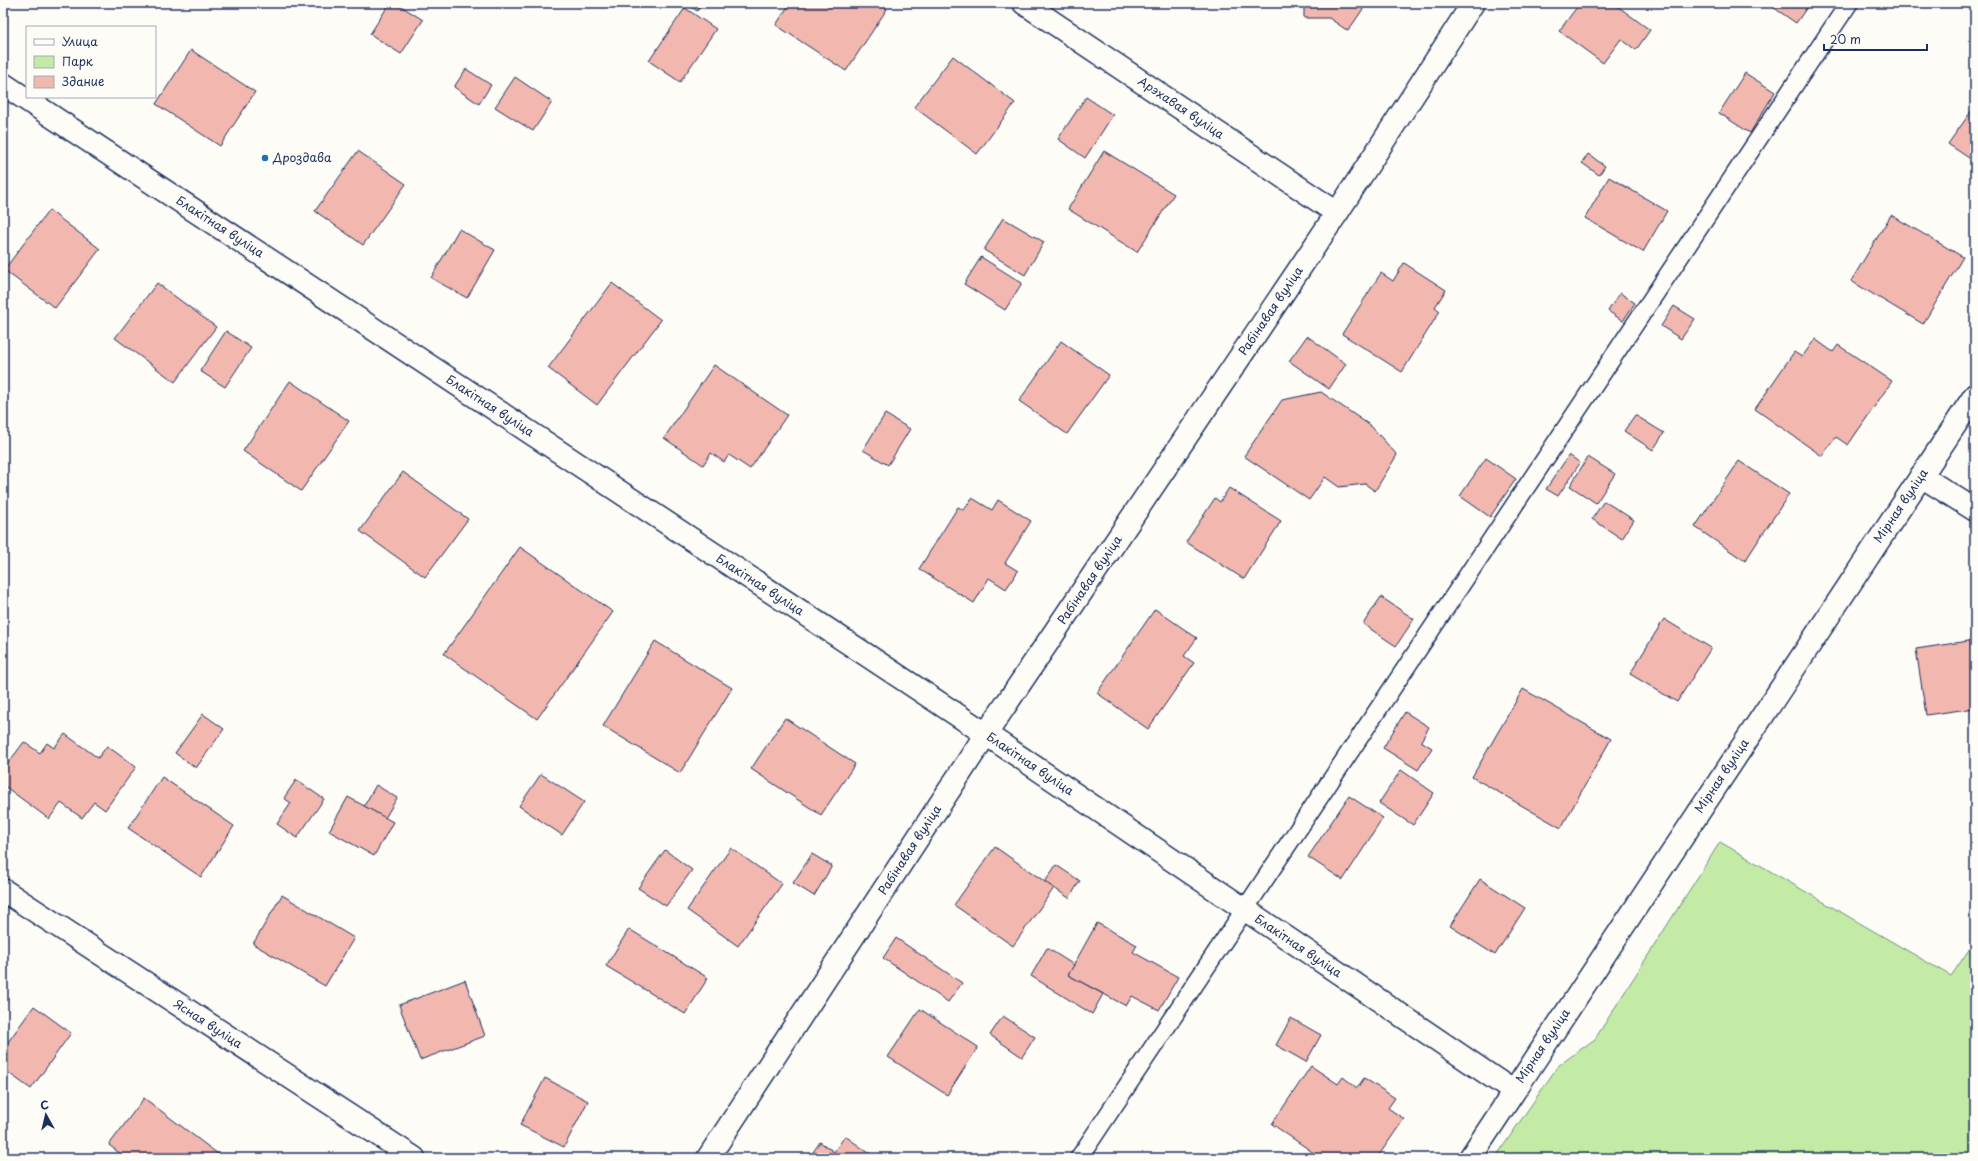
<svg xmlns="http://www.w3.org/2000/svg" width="1978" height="1161" font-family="'Playpen Sans',sans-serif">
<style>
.green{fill:#c3eba6;stroke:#6f8d82}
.building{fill:#f2b7ae;stroke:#1b2f5e}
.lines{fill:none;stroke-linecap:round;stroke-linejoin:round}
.lane-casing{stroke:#1b2f5e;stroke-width:20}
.street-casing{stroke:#1b2f5e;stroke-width:25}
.lane{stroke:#fdfcf7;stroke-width:17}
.street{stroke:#fdfcf7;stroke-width:22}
.poi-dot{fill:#1f6fb2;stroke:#fdfcf7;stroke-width:1.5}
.labels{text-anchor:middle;stroke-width:3;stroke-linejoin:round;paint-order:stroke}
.street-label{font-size:12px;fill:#1b2f5e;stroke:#fdfcf7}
.poi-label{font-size:12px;fill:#1b2f5e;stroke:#fdfcf7;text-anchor:start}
</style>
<rect width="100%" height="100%" fill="#fdfcf7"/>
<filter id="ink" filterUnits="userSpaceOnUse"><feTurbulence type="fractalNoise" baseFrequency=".025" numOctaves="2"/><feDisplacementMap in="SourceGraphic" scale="8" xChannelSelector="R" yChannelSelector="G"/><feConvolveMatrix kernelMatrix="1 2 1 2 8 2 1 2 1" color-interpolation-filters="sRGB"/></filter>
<g filter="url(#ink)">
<!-- green -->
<polygon class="green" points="1720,842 1951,976 1975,941 1975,1158 1495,1158 1558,1066 1595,1039"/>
<!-- building -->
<g class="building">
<polygon points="64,3 77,3 66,8"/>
<polygon points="390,3 396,3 423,20 401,54 370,34"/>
<polygon points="686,3 703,3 697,11"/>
<polygon points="790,3 878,3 887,9 846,71 776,25"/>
<polygon points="1304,3 1367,3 1348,31 1329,18 1304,18"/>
<polygon points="1580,3 1613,3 1650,30 1636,50 1621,39 1603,63 1559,31"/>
<polygon points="1767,3 1810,3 1796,23"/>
<polygon points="685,8 716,29 680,82 649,61"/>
<polygon points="191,50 255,92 220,146 156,104"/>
<polygon points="953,56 1015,103 977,154 914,107"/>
<polygon points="466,69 491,85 479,104 454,87"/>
<polygon points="1745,73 1775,92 1750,133 1719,113"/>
<polygon points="515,77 552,102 533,131 495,107"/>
<polygon points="1086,97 1113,115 1085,158 1058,139"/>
<polygon points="1975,106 1975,162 1948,144"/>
<polygon points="358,151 406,184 363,245 315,211"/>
<polygon points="1104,151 1174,194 1137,252 1068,209"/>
<polygon points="1588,154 1605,166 1599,175 1582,163"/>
<polygon points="1609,177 1667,211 1643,252 1585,218"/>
<polygon points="49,210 100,249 55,308 4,270"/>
<polygon points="1891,215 1963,257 1923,324 1851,281"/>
<polygon points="1003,218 1044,242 1025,275 984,250"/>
<polygon points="459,229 495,250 467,298 431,278"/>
<polygon points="981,257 1022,283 1005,310 964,284"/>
<polygon points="1404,263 1446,290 1435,307 1440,311 1402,372 1342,334 1381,273 1393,281"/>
<polygon points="157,283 216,327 175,382 115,338"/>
<polygon points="612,283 661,320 597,405 548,368"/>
<polygon points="1620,293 1635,303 1623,321 1608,311"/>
<polygon points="1674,306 1695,319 1681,339 1661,326"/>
<polygon points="226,331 251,348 225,387 200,371"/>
<polygon points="1307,336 1346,364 1329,389 1289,361"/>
<polygon points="1815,339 1833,352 1838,345 1892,381 1848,445 1836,437 1822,456 1755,409 1794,352 1802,357"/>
<polygon points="1061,341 1109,375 1067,434 1019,401"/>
<polygon points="714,365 787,415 750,469 729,455 724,462 711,453 703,465 664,438"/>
<polygon points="290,381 349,421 301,491 243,451"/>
<polygon points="1321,392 1371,426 1397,455 1375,491 1365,484 1339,487 1325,477 1309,500 1244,456 1282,400"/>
<polygon points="885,414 910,429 888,465 863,450"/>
<polygon points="1635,415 1664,433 1653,450 1624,431"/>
<polygon points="1569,455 1580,463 1558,496 1546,489"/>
<polygon points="1588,457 1615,474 1596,503 1570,486"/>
<polygon points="1486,458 1516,479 1490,517 1460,496"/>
<polygon points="1739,461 1789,494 1745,561 1695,527"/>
<polygon points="403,472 468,519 425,577 360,531"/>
<polygon points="1229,488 1281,521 1244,579 1186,542 1215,498 1220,502"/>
<polygon points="972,498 992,510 998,500 1031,521 1005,563 1018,571 1006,589 989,578 974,603 919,569 958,507 964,510"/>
<polygon points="1604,501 1634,520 1622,539 1592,519"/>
<polygon points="520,547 613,612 537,719 444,654"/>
<polygon points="1381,597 1414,619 1396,646 1363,624"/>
<polygon points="1155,609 1197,638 1184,656 1194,663 1148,729 1097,693"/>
<polygon points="1664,619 1711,648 1677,702 1630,674"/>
<polygon points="1975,640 1975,708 1926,715 1916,649"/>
<polygon points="655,641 732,688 680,773 603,726"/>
<polygon points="1523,689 1611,739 1561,828 1472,777"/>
<polygon points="1405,712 1429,727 1421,741 1432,748 1418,770 1383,748"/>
<polygon points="203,714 224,729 196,768 175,753"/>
<polygon points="785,718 855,764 821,815 751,769"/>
<polygon points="65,734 98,758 107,746 136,767 105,810 94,802 82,818 61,803 49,819 3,785 3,770 24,742 40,753 47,743 54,748"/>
<polygon points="1401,770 1434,793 1413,825 1379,803"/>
<polygon points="541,774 584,802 562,835 519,806"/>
<polygon points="162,777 234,826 201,877 128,828"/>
<polygon points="296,780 324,799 297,838 277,824 291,803 284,798"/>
<polygon points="376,785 397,798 385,818 364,806"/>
<polygon points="1349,796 1383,818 1343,880 1308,857"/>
<polygon points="348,797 393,822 374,856 329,831"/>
<polygon points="995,847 1054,888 1013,946 954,905"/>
<polygon points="731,848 782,884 738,946 687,910"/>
<polygon points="665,850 692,870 666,906 638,888"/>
<polygon points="812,854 832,866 814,896 793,883"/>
<polygon points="1056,865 1080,881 1069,898 1045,882"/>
<polygon points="1480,879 1525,908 1495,955 1450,926"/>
<polygon points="282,895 354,938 325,986 253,944"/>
<polygon points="1097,923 1137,945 1133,952 1178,977 1159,1010 1132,996 1126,1006 1068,975"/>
<polygon points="629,929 708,978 685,1014 606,966"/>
<polygon points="896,938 962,983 948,1002 883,958"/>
<polygon points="1047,948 1074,965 1068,975 1103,994 1092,1014 1031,976"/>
<polygon points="465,980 485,1036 420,1060 399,1005"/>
<polygon points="34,1006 71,1033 31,1089 3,1069 3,1049"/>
<polygon points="920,1009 978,1047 947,1095 888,1057"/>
<polygon points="1003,1016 1035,1037 1022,1057 990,1035"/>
<polygon points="1291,1018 1321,1035 1306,1062 1276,1045"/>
<polygon points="1311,1066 1338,1084 1343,1077 1357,1088 1364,1078 1395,1098 1388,1108 1404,1119 1377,1158 1321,1158 1272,1124"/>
<polygon points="545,1078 588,1101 564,1147 520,1125"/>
<polygon points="144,1098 218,1154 215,1158 126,1158 109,1145"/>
<polygon points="845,1136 876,1158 809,1158 820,1142 834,1152"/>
</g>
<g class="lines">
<!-- lane casing -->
<g class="lane-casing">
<polyline id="lane" points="1079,1158 1849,3"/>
</g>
<!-- street casing -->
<g class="street-casing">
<g id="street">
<polyline points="1024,3 1337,213"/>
<polyline points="3,84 986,734 1513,1091"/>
<polyline points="1921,476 1975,510"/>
<polyline points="3,890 414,1158"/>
<polyline points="708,1158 986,734 1337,213 1473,3"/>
<polyline points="1470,1158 1975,395"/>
</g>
</g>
<!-- lane -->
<use href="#lane" class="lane"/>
<!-- street -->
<use href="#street" class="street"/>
</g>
</g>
<!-- markers -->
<circle class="poi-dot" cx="265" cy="158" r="4"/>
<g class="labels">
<!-- street labels -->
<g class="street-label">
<text transform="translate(1181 108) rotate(34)" y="4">Арэхавая вуліца</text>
<text transform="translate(220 227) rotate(33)" y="4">Блакітная вуліца</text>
<text transform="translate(1271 311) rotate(-56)" y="4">Рабінавая вуліца</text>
<text transform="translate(490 406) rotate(33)" y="4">Блакітная вуліца</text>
<text transform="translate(1901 506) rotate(-56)" y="4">Мірная вуліца</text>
<text transform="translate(1090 580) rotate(-56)" y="4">Рабінавая вуліца</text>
<text transform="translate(760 585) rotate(33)" y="4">Блакітная вуліца</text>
<text transform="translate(1030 764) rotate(34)" y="4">Блакітная вуліца</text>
<text transform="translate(1722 776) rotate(-56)" y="4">Мірная вуліца</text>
<text transform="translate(910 850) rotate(-57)" y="4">Рабінавая вуліца</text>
<text transform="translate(1298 946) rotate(34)" y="4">Блакітная вуліца</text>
<text transform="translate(208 1024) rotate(33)" y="4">Ясная вуліца</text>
<text transform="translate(1543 1046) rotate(-56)" y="4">Мірная вуліца</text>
</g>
<!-- poi labels -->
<g class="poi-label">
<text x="273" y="162">Дроздава</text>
</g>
</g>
<!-- margin -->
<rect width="1978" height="1161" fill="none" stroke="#fdfcf7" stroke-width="16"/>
<rect x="8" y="8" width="1962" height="1145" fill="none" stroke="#1b2f5e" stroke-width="1.5" filter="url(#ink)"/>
<!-- legend -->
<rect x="26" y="26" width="130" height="72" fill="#fdfcf7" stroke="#a3aaba"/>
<rect x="34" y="39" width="20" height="6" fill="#fdfcf7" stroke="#a3aaba"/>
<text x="62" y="46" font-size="12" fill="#1b2f5e">Улица</text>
<rect x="34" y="56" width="20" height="12" fill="#c3eba6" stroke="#a3aaba"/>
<text x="62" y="66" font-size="12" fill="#1b2f5e">Парк</text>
<rect x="34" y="76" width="20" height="12" fill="#f2b7ae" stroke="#a3aaba"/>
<text x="62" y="86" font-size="12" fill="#1b2f5e">Здание</text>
<!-- north arrow -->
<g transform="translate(46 1115) rotate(352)" stroke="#fdfcf7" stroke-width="3" paint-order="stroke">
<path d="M0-3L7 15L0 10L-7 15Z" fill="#1b2f5e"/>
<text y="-6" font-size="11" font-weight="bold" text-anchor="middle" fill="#1b2f5e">С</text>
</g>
<!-- scale -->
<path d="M1824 44v6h103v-6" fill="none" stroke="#1b2f5e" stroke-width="2"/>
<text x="1830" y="44" font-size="12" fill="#1b2f5e" stroke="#fdfcf7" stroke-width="3" paint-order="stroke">20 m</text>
</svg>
